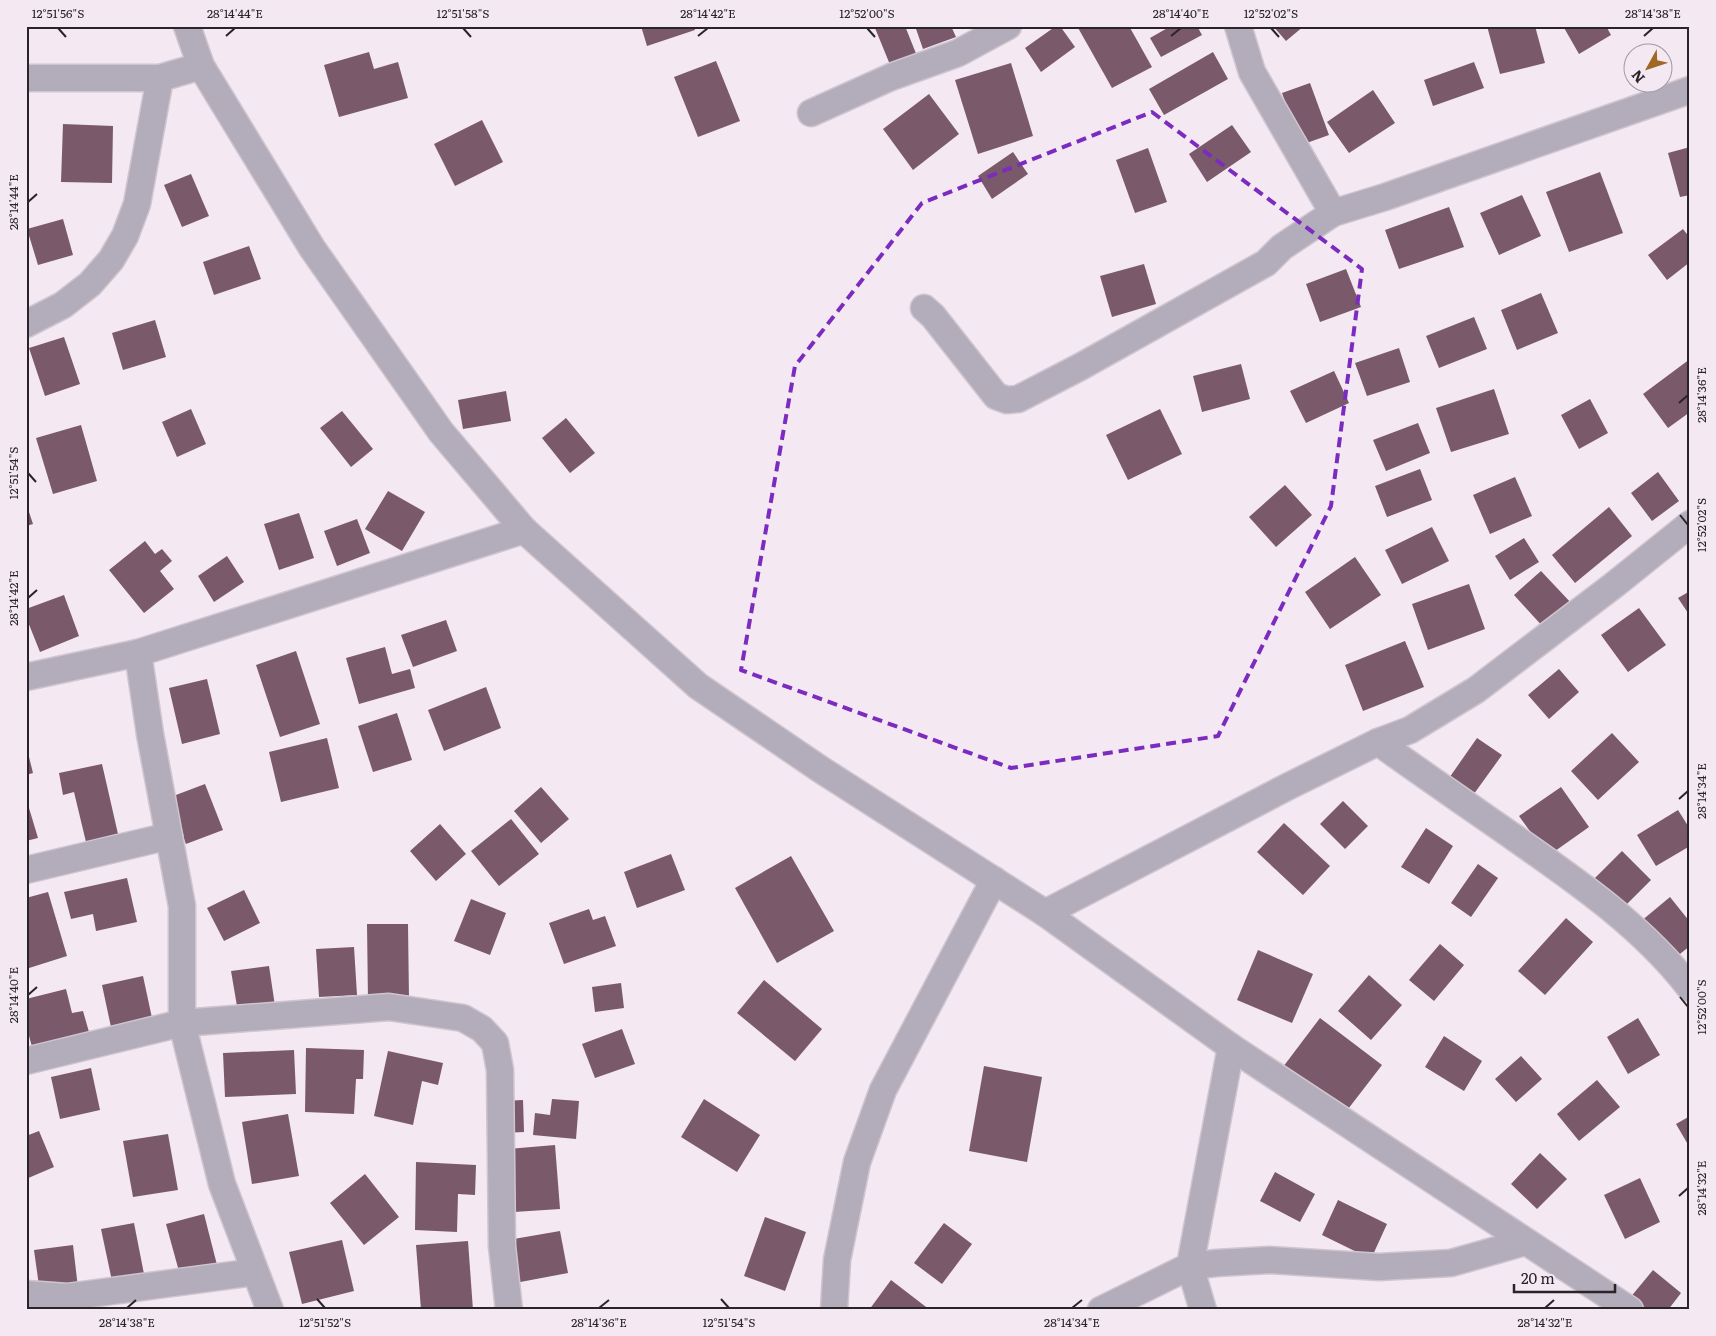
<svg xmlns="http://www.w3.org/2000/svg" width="1716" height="1336" font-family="Literata,serif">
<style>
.building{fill:#7a596a}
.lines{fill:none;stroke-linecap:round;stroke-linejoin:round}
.minor-casing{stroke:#cfc5ce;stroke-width:29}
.minor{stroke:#b3acbb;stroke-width:26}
.marked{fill:none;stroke:#7b2cbf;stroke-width:4;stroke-dasharray:10 6;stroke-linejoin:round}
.ticks{fill:none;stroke:#282428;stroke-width:2}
.neatline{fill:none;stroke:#282428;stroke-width:2}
.ticks-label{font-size:12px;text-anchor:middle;fill:#282428}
</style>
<rect width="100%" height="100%" fill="#f4e8f3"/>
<!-- building -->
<g class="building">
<polygon points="641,26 694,26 695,30 647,46"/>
<polygon points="879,26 905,26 919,61 893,72 875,28"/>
<polygon points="915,26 951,26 956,37 923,49"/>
<polygon points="1056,26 1060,26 1075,47 1041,72 1025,48"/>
<polygon points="1077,26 1129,26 1152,67 1112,88"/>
<polygon points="1171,26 1197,26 1202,35 1161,57 1150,38"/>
<polygon points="1273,26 1304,26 1286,41"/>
<polygon points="1487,26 1535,26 1545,63 1500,74"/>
<polygon points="1563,26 1606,26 1611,35 1579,54"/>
<polygon points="369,52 374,69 398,62 408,98 339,117 324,65"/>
<polygon points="1213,52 1228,79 1164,115 1149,89"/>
<polygon points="716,61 740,121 698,137 674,77"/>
<polygon points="1474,62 1484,88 1433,106 1424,80"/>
<polygon points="1011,63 1033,136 978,154 955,80"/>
<polygon points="1310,83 1329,135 1301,145 1282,93"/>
<polygon points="1373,90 1395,123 1349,153 1327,122"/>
<polygon points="929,94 959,134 913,170 883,129"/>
<polygon points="482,120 503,162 455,186 434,144"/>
<polygon points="63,124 113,126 112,183 61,182"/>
<polygon points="1232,125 1251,152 1207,182 1189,154"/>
<polygon points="1690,147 1690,195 1680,197 1668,153"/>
<polygon points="1148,148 1167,202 1135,213 1116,160"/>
<polygon points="1013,152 1028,174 992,199 978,176"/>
<polygon points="1600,172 1623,233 1569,252 1546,192"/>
<polygon points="191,174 209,216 182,227 164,185"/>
<polygon points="1522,195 1541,236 1499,255 1480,213"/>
<polygon points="1449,207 1464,247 1399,269 1385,230"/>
<polygon points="63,219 73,255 38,265 27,229"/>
<polygon points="1683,229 1690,238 1690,262 1667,280 1648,255"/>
<polygon points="249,246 261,279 214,295 203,262"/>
<polygon points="1144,264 1156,304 1112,317 1100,276"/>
<polygon points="1346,269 1361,307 1320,322 1306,284"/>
<polygon points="1541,293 1558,333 1517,350 1501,310"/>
<polygon points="1474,317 1487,349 1439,368 1426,336"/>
<polygon points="155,320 166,357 123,370 112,333"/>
<polygon points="64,337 80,384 45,396 29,348"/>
<polygon points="1399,348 1410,382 1367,396 1355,363"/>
<polygon points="1690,359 1690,412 1668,428 1643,394"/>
<polygon points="1241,364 1250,399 1202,412 1193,376"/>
<polygon points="1334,371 1349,403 1306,423 1290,391"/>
<polygon points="1494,389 1509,434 1451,452 1436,408"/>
<polygon points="506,391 511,421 463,429 458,400"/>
<polygon points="1590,399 1608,433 1579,449 1561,415"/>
<polygon points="191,409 206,444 177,457 162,422"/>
<polygon points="1160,409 1182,454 1128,480 1106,435"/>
<polygon points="342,411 373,449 351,467 320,428"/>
<polygon points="566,418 595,453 570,473 542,438"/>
<polygon points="1418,423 1430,453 1386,471 1373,440"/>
<polygon points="81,425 97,481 53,494 36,438"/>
<polygon points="1420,469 1432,500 1387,517 1375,486"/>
<polygon points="1658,472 1679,501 1652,521 1631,493"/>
<polygon points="1515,477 1532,516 1490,534 1473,495"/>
<polygon points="1285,485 1312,515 1276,547 1249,517"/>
<polygon points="388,491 425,512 402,551 365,529"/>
<polygon points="26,503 33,524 26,526"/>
<polygon points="1609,507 1632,536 1575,583 1552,555"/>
<polygon points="299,513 314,558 279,570 264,524"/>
<polygon points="357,519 370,553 337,566 324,531"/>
<polygon points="1432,527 1449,561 1402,584 1385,550"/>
<polygon points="1524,538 1539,562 1510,580 1495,556"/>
<polygon points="145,541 155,554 162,549 172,561 160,571 174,589 144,613 109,570"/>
<polygon points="227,556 244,582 214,602 198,576"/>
<polygon points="1355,557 1381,595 1330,629 1305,592"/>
<polygon points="1541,571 1572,604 1545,629 1514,595"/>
<polygon points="1469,584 1485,629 1428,650 1412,604"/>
<polygon points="1690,591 1690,616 1678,598"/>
<polygon points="64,595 79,636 40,652 26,617 26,609"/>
<polygon points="1639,608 1666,645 1628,672 1601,635"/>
<polygon points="446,620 457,651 413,667 401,635"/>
<polygon points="1405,641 1424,687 1363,711 1345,665"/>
<polygon points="385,647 392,674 410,669 415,688 359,704 346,658"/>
<polygon points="296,651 320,724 280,737 256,665"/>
<polygon points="1559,669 1579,692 1549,719 1528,695"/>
<polygon points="207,679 220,734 182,744 169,688"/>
<polygon points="486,687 501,728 444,751 428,710"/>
<polygon points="397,713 412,760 373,772 358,726"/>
<polygon points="1612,733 1639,762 1598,800 1571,771"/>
<polygon points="327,738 339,788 281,802 269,752"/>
<polygon points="1477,738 1502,755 1471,798 1447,781"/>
<polygon points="26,745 33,773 26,775"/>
<polygon points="102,764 118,834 86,842 74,792 63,795 59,773"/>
<polygon points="205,784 223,830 186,844 168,798"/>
<polygon points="541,787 569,819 541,843 514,811"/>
<polygon points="1561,787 1589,827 1548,856 1519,816"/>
<polygon points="26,798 38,838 26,841"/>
<polygon points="1343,801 1368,826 1345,849 1320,824"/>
<polygon points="1678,810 1690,829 1690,846 1656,866 1637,835"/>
<polygon points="511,819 539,854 499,886 471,851"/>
<polygon points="1284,823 1330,866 1303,895 1257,852"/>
<polygon points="440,824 466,854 436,881 410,851"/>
<polygon points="1426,828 1453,846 1429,884 1401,867"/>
<polygon points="1622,851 1651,880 1621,910 1592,881"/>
<polygon points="671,854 685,890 637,908 624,872"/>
<polygon points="791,856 834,931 777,963 735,888"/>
<polygon points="1478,864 1498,878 1471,917 1451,903"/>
<polygon points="127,878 137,922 96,931 93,914 71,919 64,892"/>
<polygon points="244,890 260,923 224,941 207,908"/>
<polygon points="48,892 67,956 26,969 26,898"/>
<polygon points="1670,897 1690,922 1690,946 1671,961 1640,922"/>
<polygon points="471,899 506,913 490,955 454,941"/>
<polygon points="589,909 593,920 605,916 616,946 564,964 549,923"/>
<polygon points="1566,918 1593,942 1545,995 1518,971"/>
<polygon points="367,924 408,924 409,1000 368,1001"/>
<polygon points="1440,944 1464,965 1434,1001 1409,980"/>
<polygon points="354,947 357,995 319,997 316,949"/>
<polygon points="1258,950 1313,974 1292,1023 1237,1000"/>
<polygon points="269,966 275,1006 238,1012 231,971"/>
<polygon points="1369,975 1402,1005 1371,1040 1338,1011"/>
<polygon points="143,976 152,1018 111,1027 102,985"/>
<polygon points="764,980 822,1029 795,1061 737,1013"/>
<polygon points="621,983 624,1008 595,1012 592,987"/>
<polygon points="66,989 72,1013 83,1011 91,1039 34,1054 26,1025 26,999"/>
<polygon points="1320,1018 1382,1065 1345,1113 1283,1067"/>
<polygon points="1638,1018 1660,1055 1628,1074 1607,1037"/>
<polygon points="622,1029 635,1064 595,1078 582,1044"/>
<polygon points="1444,1036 1482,1061 1464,1091 1425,1067"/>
<polygon points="306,1048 364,1050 363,1079 356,1079 354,1114 305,1112"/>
<polygon points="294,1050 296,1094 225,1097 223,1053"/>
<polygon points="388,1051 443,1063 438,1085 422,1081 413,1125 374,1116"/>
<polygon points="1521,1056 1542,1079 1516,1102 1495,1079"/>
<polygon points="984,1066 1042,1077 1027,1162 969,1151"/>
<polygon points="91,1068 100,1110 60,1119 51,1077"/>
<polygon points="1597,1080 1620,1107 1579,1141 1557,1114"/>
<polygon points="552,1099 579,1101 576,1139 533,1135 535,1113 550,1115"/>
<polygon points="704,1099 760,1135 737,1172 681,1137"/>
<polygon points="523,1100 524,1132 500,1133 499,1101"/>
<polygon points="288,1114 299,1176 252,1184 242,1122"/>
<polygon points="1690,1116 1690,1148 1676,1124"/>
<polygon points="39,1131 54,1167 26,1179 26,1136"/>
<polygon points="168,1134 178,1190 133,1197 123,1141"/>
<polygon points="555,1145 560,1209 514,1212 508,1149"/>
<polygon points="1540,1153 1567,1179 1537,1209 1511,1184"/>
<polygon points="416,1162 476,1165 475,1195 458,1194 457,1232 415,1230"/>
<polygon points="1275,1172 1315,1194 1300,1222 1260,1201"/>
<polygon points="365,1174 399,1217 364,1245 330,1203"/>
<polygon points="1640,1178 1660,1222 1625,1239 1604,1195"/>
<polygon points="1338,1200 1387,1224 1371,1259 1322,1235"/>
<polygon points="204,1214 217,1265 180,1275 166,1224"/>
<polygon points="765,1217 806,1232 785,1291 744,1276"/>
<polygon points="134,1223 144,1274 112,1281 101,1229"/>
<polygon points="944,1223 972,1244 942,1284 914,1263"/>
<polygon points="560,1231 568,1273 515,1283 508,1240"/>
<polygon points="342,1240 354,1291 302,1304 289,1252"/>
<polygon points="468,1241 473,1310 421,1310 416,1245"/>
<polygon points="73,1245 78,1288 40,1293 34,1250"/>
<polygon points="1653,1270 1681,1293 1668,1310 1642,1310 1629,1299"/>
<polygon points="891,1280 930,1310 869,1310"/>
</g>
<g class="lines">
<!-- minor casing -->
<g class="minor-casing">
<g id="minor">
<polyline points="187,26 201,66 312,248 441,432 524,530 698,686 820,769 1045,913 1231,1047 1630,1310"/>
<polyline points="1238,26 1252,72 1333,213"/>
<polyline points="26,78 160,78 201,66"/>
<polyline points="811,113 891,77 958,53 1008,26"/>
<polyline points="924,308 933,316 996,396 1007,400 1018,399 1080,367 1266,263 1282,247 1333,213 1385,197 1690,90"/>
<polyline points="26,324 63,305 90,284 111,260 125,236 137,204 160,78"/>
<polyline points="138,653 150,734 182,906 182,1023 389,1007 463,1018 482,1029 495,1043 500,1070 502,1246 509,1310"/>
<polyline points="26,677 138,653 524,530"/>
<path d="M1378 742C1424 775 1469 806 1515 838 1578 882 1643 927 1690 988"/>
<polyline points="26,870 169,836"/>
<polyline points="1045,913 1287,787 1378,742 1410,730 1476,690 1614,585 1690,524"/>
<polyline points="26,1061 182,1023 222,1184 270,1310"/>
<polyline points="26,1294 67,1297 255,1272"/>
<polyline points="834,1310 837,1260 857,1162 883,1090 994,880"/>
<polyline points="1101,1310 1190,1266 1217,1263 1269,1260 1379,1267 1451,1263 1525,1242"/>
<polyline points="1203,1310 1190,1266 1231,1047"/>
</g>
</g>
<!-- minor -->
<use href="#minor" class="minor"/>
</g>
<!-- marked area -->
<path class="marked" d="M1152 112 1362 269 1331 506 1218 736 1011 768 741 670 795 366 922 203Z"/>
<!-- ticks -->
<path class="ticks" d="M58 28 66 37M463 28 471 37M867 28 875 37M1271 28 1279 37M226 36 235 28M698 36 708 28M1171 36 1181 28M1644 36 1653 28M28 202 37 194M1679 403 1688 395M28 473 36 482M1680 515 1688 525M28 598 37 590M1679 799 1688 791M28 995 37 987M1680 997 1688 1007M1679 1196 1688 1188M317 1299 325 1308M721 1299 729 1308M127 1308 136 1300M599 1308 609 1300M1072 1308 1082 1300M1545 1308 1554 1300"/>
<!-- border -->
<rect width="1716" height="1336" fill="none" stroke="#f4e8f3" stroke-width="55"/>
<!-- north arrow -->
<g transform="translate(1648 68) rotate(230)"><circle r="24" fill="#f4e8f3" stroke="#a29aa2"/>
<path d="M0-4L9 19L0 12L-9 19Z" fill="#9f6823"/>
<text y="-8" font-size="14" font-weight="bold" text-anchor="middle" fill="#282428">N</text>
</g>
<!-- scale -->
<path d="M1514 1284v8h101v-8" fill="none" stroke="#282428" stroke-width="2.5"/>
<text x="1521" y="1284" font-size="15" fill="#282428" stroke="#f4e8f3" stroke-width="4" paint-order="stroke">20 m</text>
<rect x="28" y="28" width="1660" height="1280" class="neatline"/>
<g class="ticks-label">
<text x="58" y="18">12°51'56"S</text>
<text x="235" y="18">28°14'44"E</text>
<text x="463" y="18">12°51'58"S</text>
<text x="708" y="18">28°14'42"E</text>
<text x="867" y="18">12°52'00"S</text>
<text x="1181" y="18">28°14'40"E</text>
<text x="1271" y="18">12°52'02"S</text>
<text x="1653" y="18">28°14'38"E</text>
<text transform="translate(14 202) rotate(-90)" y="4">28°14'44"E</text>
<text transform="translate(1702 395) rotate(-90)" y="4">28°14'36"E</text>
<text transform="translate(14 473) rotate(-90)" y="4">12°51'54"S</text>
<text transform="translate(1702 525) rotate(-90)" y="4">12°52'02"S</text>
<text transform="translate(14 598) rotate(-90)" y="4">28°14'42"E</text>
<text transform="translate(1702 791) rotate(-90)" y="4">28°14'34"E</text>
<text transform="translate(14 995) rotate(-90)" y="4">28°14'40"E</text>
<text transform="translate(1702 1007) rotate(-90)" y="4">12°52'00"S</text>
<text transform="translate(1702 1188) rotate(-90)" y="4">28°14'32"E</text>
<text x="127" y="1327">28°14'38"E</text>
<text x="325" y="1327">12°51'52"S</text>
<text x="599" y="1327">28°14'36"E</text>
<text x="729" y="1327">12°51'54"S</text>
<text x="1072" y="1327">28°14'34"E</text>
<text x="1545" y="1327">28°14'32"E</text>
</g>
</svg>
